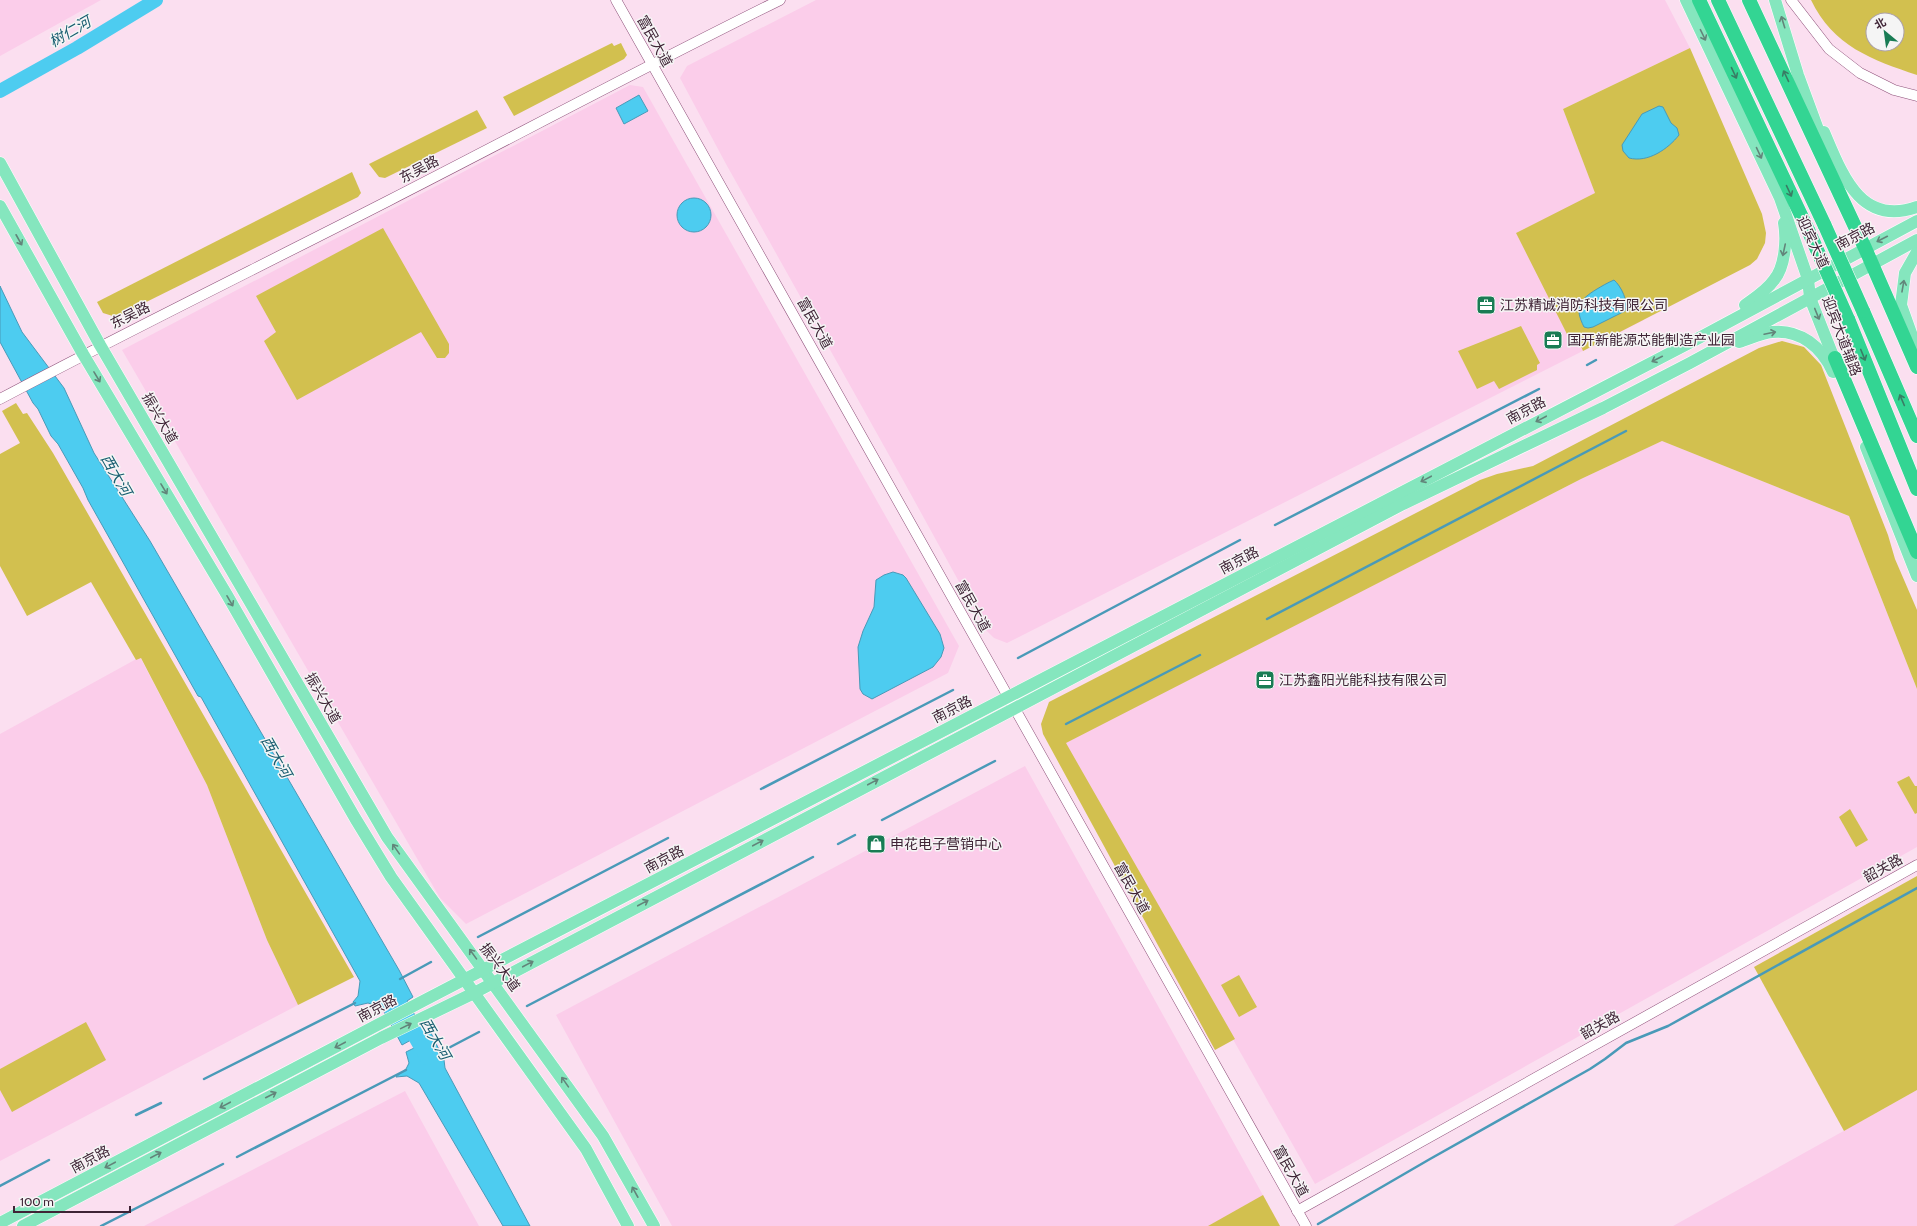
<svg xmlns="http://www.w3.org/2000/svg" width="1917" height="1226" font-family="Cabin,'Noto Sans SC',sans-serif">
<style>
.built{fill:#fbcdea}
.green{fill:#d2c04f;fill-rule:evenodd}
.water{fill:#4dccf0;stroke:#499ab8}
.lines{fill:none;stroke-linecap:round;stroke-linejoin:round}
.stream{stroke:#499ab8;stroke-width:2.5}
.river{stroke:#4dccf0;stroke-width:14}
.minor-casing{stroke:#8e517a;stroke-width:11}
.major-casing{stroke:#fff;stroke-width:13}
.highway-casing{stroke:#fff;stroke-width:15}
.minor{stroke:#fff;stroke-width:10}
.major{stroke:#85e6be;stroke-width:12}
.highway{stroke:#33d593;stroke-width:14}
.highway-bridge-casing{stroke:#fff;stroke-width:15;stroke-linecap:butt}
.highway-bridge{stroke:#33d593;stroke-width:14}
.oneway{stroke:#62857a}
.oneway2{stroke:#397c64}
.labels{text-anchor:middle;stroke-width:3;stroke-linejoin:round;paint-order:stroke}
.street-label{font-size:14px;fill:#3f2436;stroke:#f5f5f5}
.poi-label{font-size:14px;fill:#3f2436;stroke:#f5f5f5;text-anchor:start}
.water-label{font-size:15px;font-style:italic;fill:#185d70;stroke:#f5f5f5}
</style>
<rect width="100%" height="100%" fill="#fbdff0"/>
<!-- built -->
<g class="built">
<polygon points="0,0 101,0 0,56"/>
<polygon points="816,0 1665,0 1690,48 1563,109 1644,320 1007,643 994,638 985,629 903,480 726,164 680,78 687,66"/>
<polygon points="630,85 643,87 959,646 948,673 466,924 440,898 122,350"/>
<polygon points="1662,441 1849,516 1917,689 1917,847 1315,1184 1065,743 1581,479"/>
<polygon points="140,657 207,785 267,940 298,1005 0,1161 0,734"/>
<polygon points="1025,766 1280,1226 672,1226 556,1015"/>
<polygon points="1917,1090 1917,1226 1673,1226 1840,1133"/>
<polygon points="405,1091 479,1226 144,1226"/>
</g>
<!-- green -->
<g class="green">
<path d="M1811 0H1917V75C1872 60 1833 46 1811 0ZM1873 20H1897V44H1873Z"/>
<polygon points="612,43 614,46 621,43 627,55 624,59 514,116 503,97"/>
<polygon points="1690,48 1762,214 1766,233 1765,243 1757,259 1750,265 1583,351 1577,337 1570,340 1516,233 1595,193 1563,109"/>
<polygon points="477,110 487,128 385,178 379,177 369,164"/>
<polygon points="352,172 361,193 358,197 116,317 103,313 97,302"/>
<polygon points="383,228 449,344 449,353 445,358 437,358 421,332 297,400 264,341 276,332 256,296"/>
<polygon points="1521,326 1540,363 1537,365 1537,370 1499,389 1494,381 1477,389 1458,351"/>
<polygon points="1782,341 1804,347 1821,365 1888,535 1895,559 1917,610 1917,689 1849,516 1662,441 1581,479 1066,743 1235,1039 1215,1050 1043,734 1041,724 1049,702 1480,480 1497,474 1533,466 1759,348"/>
<polygon points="16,403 23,414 27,413 53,453 354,977 298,1005 267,940 207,785 141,658 136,660 91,582 27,616 0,566 0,454 20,443 2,411"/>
<polygon points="1909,776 1915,786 1917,786 1917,813 1915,814 1897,782"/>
<polygon points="1850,809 1868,840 1856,847 1839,817"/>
<polygon points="1917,876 1917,1090 1844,1131 1754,967"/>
<polygon points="1239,975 1257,1007 1239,1017 1221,985"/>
<polygon points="86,1022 106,1060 12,1112 0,1090 0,1069"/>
<polygon points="1263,1195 1280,1226 1208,1226"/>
</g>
<!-- water -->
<g class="water">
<polygon points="639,95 648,111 624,124 616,108"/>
<path d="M1659 106 1663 107 1671 123 1677 128 1679 135C1668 149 1648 163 1629 158L1623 151 1622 145 1642 114Z"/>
<circle cx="694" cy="215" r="17"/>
<path d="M1614 280C1621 286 1629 302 1625 311L1593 327 1588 328 1584 327C1574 307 1579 300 1597 289 1602 286 1607 283 1614 280Z"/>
<polygon points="0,286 22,332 64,388 94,453 150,541 399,970 413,997 407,1001 422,1028 431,1033 444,1060 445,1068 530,1226 503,1226 419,1083 407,1076 396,1077 406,1069 409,1063 406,1052 414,1048 420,1038 418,1036 402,1045 382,1008 368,1003 355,1006 353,1002 358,996 360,981 201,697 198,696 88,500 83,488 58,444 51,436 38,409 33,403 0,342"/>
<polygon points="893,572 903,575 906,578 940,634 944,648 941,657 933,667 872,699 863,694 860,689 858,647 863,631 874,607 876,580 884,575"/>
</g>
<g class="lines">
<!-- stream -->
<g class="stream">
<polyline points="1587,365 1596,360"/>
<polyline points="1275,525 1539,389"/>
<polyline points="1267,619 1626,431"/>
<polyline points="1018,658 1240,540"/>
<polyline points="1066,724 1200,655"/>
<polyline points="761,789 953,690"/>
<polyline points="882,820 995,761"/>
<polyline points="838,844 855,835"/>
<polyline points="478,937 668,838"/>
<polyline points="400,979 431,962"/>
<polyline points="527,1006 813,857"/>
<polyline points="439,1053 479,1032"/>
<polyline points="204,1079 355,1003"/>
<polyline points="136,1115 161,1103"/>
<polyline points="237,1157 406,1070"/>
<polyline points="0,1186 49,1160"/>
<polyline points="1318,1224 1430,1159 1590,1069 1605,1059 1626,1043 1668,1026 1917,888"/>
<polyline points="101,1226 223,1164"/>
</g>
<!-- river -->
<g class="river">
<polyline points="0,91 77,48 156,0"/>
<polyline points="406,1021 427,1058"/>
</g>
<!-- minor casing -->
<g class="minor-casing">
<g id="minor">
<polyline points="616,0 1306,1226"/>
<polyline points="1791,0 1829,49 1860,73 1894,90 1917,96"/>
<path d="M0 399C128 331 259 267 388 201 519 134 648 65 780 0"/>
<polyline points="1297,1211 1917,865"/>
</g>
</g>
<!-- major casing -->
<g class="major-casing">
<g id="major">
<polyline points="1686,0 1780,198 1808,279 1810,298 1837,366"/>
<polyline points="1775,0 1798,75 1823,143"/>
<path d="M1824 132C1842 174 1860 227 1917 207"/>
<polyline points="0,163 100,345 387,837 603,1136 654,1226"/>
<polyline points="0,206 83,354 227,595 355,818 391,877 586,1149 628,1226"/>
<polyline points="1917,252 1905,273 1901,305 1917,350"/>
<path d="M1745 305C1756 297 1766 291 1774 280 1785 267 1787 240 1784 223"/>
<path d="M1739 342C1749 339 1762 333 1772 332 1800 329 1822 347 1833 372"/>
<polyline points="1866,447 1917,576"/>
<polyline points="0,1223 423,1001 1697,339 1917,221"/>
<polyline points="23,1226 381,1038 474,993 1403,504 1603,408 1690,363 1917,240"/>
</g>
</g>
<!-- highway casing -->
<g class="highway-casing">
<g id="highway">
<polyline points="1699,0 1809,232"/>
<polyline points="1718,0 1825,226"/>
<polyline points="1749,0 1865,248 1917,367"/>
<polyline points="1863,311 1917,436"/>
<polyline points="1848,319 1917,489"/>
<polyline points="1835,358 1917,552"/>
</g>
</g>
<!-- minor -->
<use href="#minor" class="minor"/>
<!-- major -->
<use href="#major" class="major"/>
<!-- highway -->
<use href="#highway" class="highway"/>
<!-- highway-bridge casing -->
<g class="highway-bridge-casing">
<g id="highway-bridge">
<polyline points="1825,226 1863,311"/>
<polyline points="1809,232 1848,319"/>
</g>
</g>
<!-- highway-bridge -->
<use href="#highway-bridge" class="highway-bridge"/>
</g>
<!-- one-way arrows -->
<defs><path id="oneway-shaft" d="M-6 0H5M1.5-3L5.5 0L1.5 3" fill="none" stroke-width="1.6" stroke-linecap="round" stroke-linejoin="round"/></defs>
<g class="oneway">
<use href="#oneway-shaft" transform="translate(1783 22) rotate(-107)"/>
<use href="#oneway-shaft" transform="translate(1703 35) rotate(64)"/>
<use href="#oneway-shaft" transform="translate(1759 153) rotate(65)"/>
<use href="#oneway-shaft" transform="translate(1882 239) rotate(153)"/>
<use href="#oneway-shaft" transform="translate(19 240) rotate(61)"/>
<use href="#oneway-shaft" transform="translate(1784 250) rotate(102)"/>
<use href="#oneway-shaft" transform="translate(1903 286) rotate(-80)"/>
<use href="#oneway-shaft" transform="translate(1817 314) rotate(68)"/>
<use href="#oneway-shaft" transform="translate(1770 333) rotate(-12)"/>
<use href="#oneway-shaft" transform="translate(1657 359) rotate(153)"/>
<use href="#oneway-shaft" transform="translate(97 377) rotate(59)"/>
<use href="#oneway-shaft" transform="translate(1541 419) rotate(152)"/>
<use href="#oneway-shaft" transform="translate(1426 479) rotate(152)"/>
<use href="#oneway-shaft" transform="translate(164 489) rotate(59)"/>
<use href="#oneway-shaft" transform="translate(230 601) rotate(60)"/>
<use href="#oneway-shaft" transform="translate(873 782) rotate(-28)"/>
<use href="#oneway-shaft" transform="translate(758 843) rotate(-28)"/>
<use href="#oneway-shaft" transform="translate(396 849) rotate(-125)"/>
<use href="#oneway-shaft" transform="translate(643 903) rotate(-28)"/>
<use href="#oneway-shaft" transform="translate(473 954) rotate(-126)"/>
<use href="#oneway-shaft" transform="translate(528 964) rotate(-28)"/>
<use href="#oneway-shaft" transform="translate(406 1026) rotate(-26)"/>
<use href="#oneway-shaft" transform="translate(340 1045) rotate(152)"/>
<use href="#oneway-shaft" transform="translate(565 1082) rotate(-125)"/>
<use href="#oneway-shaft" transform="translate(271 1095) rotate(-27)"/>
<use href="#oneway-shaft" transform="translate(225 1105) rotate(152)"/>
<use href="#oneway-shaft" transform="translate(156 1155) rotate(-28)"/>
<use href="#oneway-shaft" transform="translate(110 1165) rotate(152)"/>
<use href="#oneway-shaft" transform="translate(635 1192) rotate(-119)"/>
</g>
<g class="oneway2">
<use href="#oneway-shaft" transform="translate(1734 73) rotate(65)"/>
<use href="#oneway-shaft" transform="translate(1786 76) rotate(-115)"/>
<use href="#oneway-shaft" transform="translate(1789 191) rotate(65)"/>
<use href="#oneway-shaft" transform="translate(1863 355) rotate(68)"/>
<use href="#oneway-shaft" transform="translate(1902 400) rotate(-113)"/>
</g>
<!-- icons -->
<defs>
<g id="office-square" transform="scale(1)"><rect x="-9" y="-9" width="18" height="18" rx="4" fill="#197c54" stroke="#f5f5f5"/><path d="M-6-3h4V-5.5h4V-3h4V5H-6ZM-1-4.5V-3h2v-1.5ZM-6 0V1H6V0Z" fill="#fff"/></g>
<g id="shop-square" transform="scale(1)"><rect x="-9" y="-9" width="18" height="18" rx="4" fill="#197c54" stroke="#f5f5f5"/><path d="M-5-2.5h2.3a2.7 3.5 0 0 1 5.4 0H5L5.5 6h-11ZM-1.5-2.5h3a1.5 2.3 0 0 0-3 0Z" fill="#fff"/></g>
</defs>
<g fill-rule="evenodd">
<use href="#office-square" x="1486" y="305"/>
<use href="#office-square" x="1553" y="340"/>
<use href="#office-square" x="1265" y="680"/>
<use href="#shop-square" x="876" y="844"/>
</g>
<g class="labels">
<!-- street labels -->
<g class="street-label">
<text transform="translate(655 41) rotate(61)" y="5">富民大道</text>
<text transform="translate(419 169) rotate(-28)" y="5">东吴路</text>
<text transform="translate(1855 236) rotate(-28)" y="5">南京路</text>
<text transform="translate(1813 242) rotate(65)" y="5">迎宾大道</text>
<text transform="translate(130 315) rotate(-27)" y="5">东吴路</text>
<text transform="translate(815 323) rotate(61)" y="5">富民大道</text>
<text transform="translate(1842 336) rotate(69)" y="5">迎宾大道辅路</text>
<text transform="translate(1526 410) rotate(-28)" y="5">南京路</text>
<text transform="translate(160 418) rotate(60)" y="5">振兴大道</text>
<text transform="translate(1239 560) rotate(-28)" y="5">南京路</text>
<text transform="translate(973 606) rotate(61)" y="5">富民大道</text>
<text transform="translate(323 698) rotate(60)" y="5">振兴大道</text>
<text transform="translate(952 709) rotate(-27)" y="5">南京路</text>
<text transform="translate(664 859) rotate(-28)" y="5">南京路</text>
<text transform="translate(1883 868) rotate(-29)" y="5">韶关路</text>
<text transform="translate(1132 888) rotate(61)" y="5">富民大道</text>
<text transform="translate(500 967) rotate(53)" y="5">振兴大道</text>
<text transform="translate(377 1008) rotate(-28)" y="5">南京路</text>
<text transform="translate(1600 1025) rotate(-29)" y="5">韶关路</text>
<text transform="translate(90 1159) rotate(-28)" y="5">南京路</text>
<text transform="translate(1291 1171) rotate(61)" y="5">富民大道</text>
</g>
<!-- poi labels -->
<g class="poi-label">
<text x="1500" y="310">江苏精诚消防科技有限公司</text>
<text x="1567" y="345">国开新能源芯能制造产业园</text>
<text x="1279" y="685">江苏鑫阳光能科技有限公司</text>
<text x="890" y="849">申花电子营销中心</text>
</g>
<!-- water labels -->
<g class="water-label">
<text transform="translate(70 32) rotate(-30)" y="5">树仁河</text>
<text transform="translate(116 475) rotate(60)" y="5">西大河</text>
<text transform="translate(276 757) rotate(60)" y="5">西大河</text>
<text transform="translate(435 1039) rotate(60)" y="5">西大河</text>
</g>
</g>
<!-- north arrow -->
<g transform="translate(1885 32) rotate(331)"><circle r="19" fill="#f5f5f5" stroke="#aca1a9"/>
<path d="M0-3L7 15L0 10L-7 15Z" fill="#197c54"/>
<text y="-6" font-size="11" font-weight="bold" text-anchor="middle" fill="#3f2436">北</text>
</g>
<!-- scale -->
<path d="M14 1206v6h116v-6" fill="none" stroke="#3f2436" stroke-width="2"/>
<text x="20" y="1206" font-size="12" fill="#3f2436" stroke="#f5f5f5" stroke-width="3" paint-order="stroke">100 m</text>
</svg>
